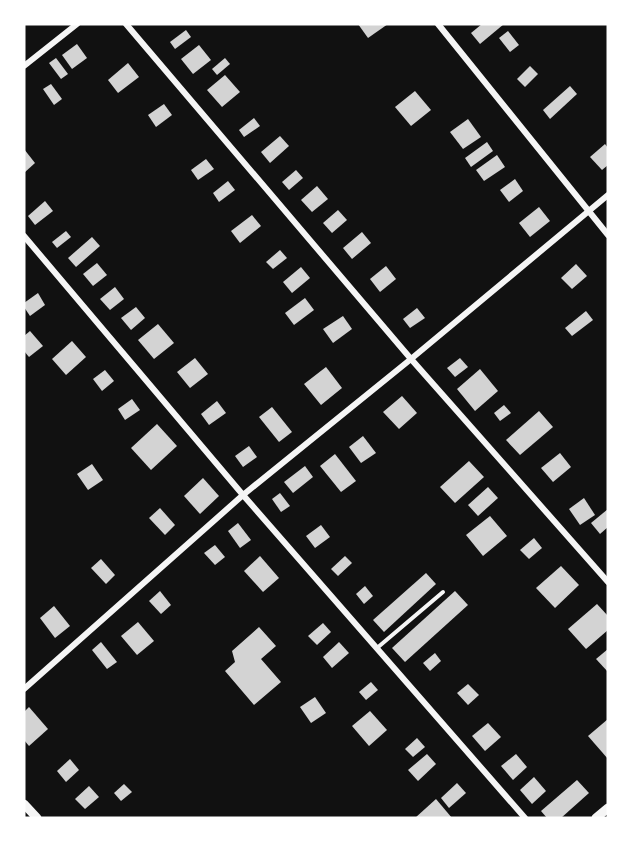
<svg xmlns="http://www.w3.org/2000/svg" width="632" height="842" font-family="Barlow,sans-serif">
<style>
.building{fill:#d3d3d3}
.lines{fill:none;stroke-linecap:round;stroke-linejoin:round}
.service{stroke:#f5f5f5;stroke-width:4}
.minor{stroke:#f5f5f5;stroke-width:6}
.tertiary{stroke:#f5f5f5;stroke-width:9}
</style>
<rect width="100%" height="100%" fill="#111"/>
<!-- building -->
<g class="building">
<polygon points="358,24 388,24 368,38"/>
<polygon points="482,24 504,24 480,44 471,33"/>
<polygon points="186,30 191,37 175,49 170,42"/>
<polygon points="508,31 519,45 510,52 499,38"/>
<polygon points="77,44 87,58 72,69 62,55"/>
<polygon points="199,45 211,60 193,74 181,59"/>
<polygon points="56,58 68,74 61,79 49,63"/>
<polygon points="225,58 230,64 217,75 212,69"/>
<polygon points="128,63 139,77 118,93 108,80"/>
<polygon points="530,66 538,74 525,87 517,79"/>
<polygon points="225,75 240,92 222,107 207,90"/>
<polygon points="51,84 62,99 54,105 43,89"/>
<polygon points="570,86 577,94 550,119 543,110"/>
<polygon points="415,91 431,110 411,126 395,107"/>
<polygon points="164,104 172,115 156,127 148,115"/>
<polygon points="254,118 260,126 244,137 239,130"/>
<polygon points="468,119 481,137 463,149 450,132"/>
<polygon points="280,136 289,146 270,163 261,152"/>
<polygon points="487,142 493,151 471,167 465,158"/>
<polygon points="605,144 608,148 608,165 602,170 590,157"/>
<polygon points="24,149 35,163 24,173"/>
<polygon points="497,155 505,167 484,181 476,170"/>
<polygon points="206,159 214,169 198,180 191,170"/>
<polygon points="296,170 303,178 289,190 282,182"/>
<polygon points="515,179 523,191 509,202 500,190"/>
<polygon points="228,181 235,190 219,202 213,193"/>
<polygon points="317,186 328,199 312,212 301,200"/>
<polygon points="45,201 53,211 35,225 28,216"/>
<polygon points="539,207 550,221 530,237 519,223"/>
<polygon points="338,210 347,220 332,233 323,223"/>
<polygon points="252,215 261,226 240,243 231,231"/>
<polygon points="66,231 71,237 57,248 52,242"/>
<polygon points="362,232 371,243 352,259 343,248"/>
<polygon points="92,237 100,246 76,267 68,258"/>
<polygon points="280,250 287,258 273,269 266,262"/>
<polygon points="97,263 107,275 93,286 83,274"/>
<polygon points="576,264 587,276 572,289 561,278"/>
<polygon points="386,266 396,279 380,292 370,279"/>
<polygon points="301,267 310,278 292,293 283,282"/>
<polygon points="115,287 124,299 110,310 100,299"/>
<polygon points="38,293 45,305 30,316 24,307 24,303"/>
<polygon points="305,298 314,310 294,325 285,313"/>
<polygon points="136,307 145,318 131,330 121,318"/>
<polygon points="417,308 425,318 410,328 403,319"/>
<polygon points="586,311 593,320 572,336 565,328"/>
<polygon points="343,316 352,329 333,343 323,329"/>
<polygon points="158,324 174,343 154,359 138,340"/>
<polygon points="30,331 43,346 29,357 24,351 24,336"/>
<polygon points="72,341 86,357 66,375 52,359"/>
<polygon points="195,358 208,374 190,388 177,372"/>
<polygon points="460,358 468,367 455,377 447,368"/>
<polygon points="326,367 342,388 321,405 304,384"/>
<polygon points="480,369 498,391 475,411 457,389"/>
<polygon points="105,370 114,381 102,391 93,379"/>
<polygon points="402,396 417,413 399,429 383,412"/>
<polygon points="132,399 140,410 125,420 118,409"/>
<polygon points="217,401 226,413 209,425 201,414"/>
<polygon points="504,405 511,413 500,421 494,413"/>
<polygon points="272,407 292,432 279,442 259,417"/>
<polygon points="539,411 553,427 520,455 506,440"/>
<polygon points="157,424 177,446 151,470 131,448"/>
<polygon points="363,436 376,453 361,463 349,447"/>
<polygon points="249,446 257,457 243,467 235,456"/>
<polygon points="560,453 571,467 553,482 541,468"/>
<polygon points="335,454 356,481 341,492 320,466"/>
<polygon points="469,461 484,477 455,503 440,487"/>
<polygon points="92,464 103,480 88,490 77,474"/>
<polygon points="305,466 313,477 293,493 284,482"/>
<polygon points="203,478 219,496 200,514 184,496"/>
<polygon points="488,487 498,498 478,516 468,505"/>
<polygon points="280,493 290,506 281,512 272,499"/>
<polygon points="584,498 595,515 580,525 569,509"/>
<polygon points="160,508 175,525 165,535 149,518"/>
<polygon points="608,509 608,527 600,534 591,523"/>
<polygon points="490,516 507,536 483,556 466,535"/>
<polygon points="238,523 251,540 240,548 228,531"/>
<polygon points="321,525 330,537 315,548 306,536"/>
<polygon points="534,538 542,548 529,559 520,550"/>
<polygon points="215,545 225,557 215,565 204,553"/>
<polygon points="260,556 279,578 263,592 244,571"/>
<polygon points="345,556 352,563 338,576 331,569"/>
<polygon points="101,559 115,575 106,584 91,568"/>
<polygon points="561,566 579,585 555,608 536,588"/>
<polygon points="426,573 436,584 384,632 373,620"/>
<polygon points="365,586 373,596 364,604 356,594"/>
<polygon points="160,591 171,605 161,614 149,601"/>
<polygon points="455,591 468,605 405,662 392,648"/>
<polygon points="597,604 608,616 608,630 586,649 568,629"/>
<polygon points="54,606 70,626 55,638 40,618"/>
<polygon points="138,622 154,641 137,655 121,636"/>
<polygon points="323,623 331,632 317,645 308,636"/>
<polygon points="259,627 276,646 261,659 281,682 254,705 225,671 235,662 232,651"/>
<polygon points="101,642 117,662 107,669 92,650"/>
<polygon points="339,642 349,653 332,668 323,657"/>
<polygon points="608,649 608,672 596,659"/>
<polygon points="435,653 441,661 430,671 423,663"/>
<polygon points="371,682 378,690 366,700 359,692"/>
<polygon points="468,684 479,695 468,705 457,693"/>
<polygon points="315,697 326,713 311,723 300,707"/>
<polygon points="29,707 48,729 29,746 24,740 24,712"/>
<polygon points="370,711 387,730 369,746 352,726"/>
<polygon points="608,719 608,759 588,736"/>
<polygon points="488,723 501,737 485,751 472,736"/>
<polygon points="417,738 425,747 413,757 405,749"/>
<polygon points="427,754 436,764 418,781 408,770"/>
<polygon points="516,754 527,767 513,780 501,766"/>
<polygon points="70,759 79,770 66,782 57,771"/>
<polygon points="534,777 546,791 532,804 520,790"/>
<polygon points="577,780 589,793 561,818 547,818 541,811"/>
<polygon points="457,783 466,793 449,808 441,798"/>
<polygon points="124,784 132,792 121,801 114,793"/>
<polygon points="89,786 99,797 85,809 75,799"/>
<polygon points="436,799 452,818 415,818"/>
</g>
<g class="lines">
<!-- service -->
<polyline class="service" points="377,648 443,592"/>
<!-- minor -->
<g class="minor">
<polyline points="126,24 411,359 608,582"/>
<polyline points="438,24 608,235"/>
<polyline points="24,66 77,24"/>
<polyline points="24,236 243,495 525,818"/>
<polyline points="24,689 243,495 411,359 608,195"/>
</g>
<!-- tertiary -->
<g class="tertiary">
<polyline points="24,804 37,818"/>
<polyline points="596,818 608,808"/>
</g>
</g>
<!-- border -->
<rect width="632" height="842" fill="none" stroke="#ffffff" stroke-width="51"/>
</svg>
